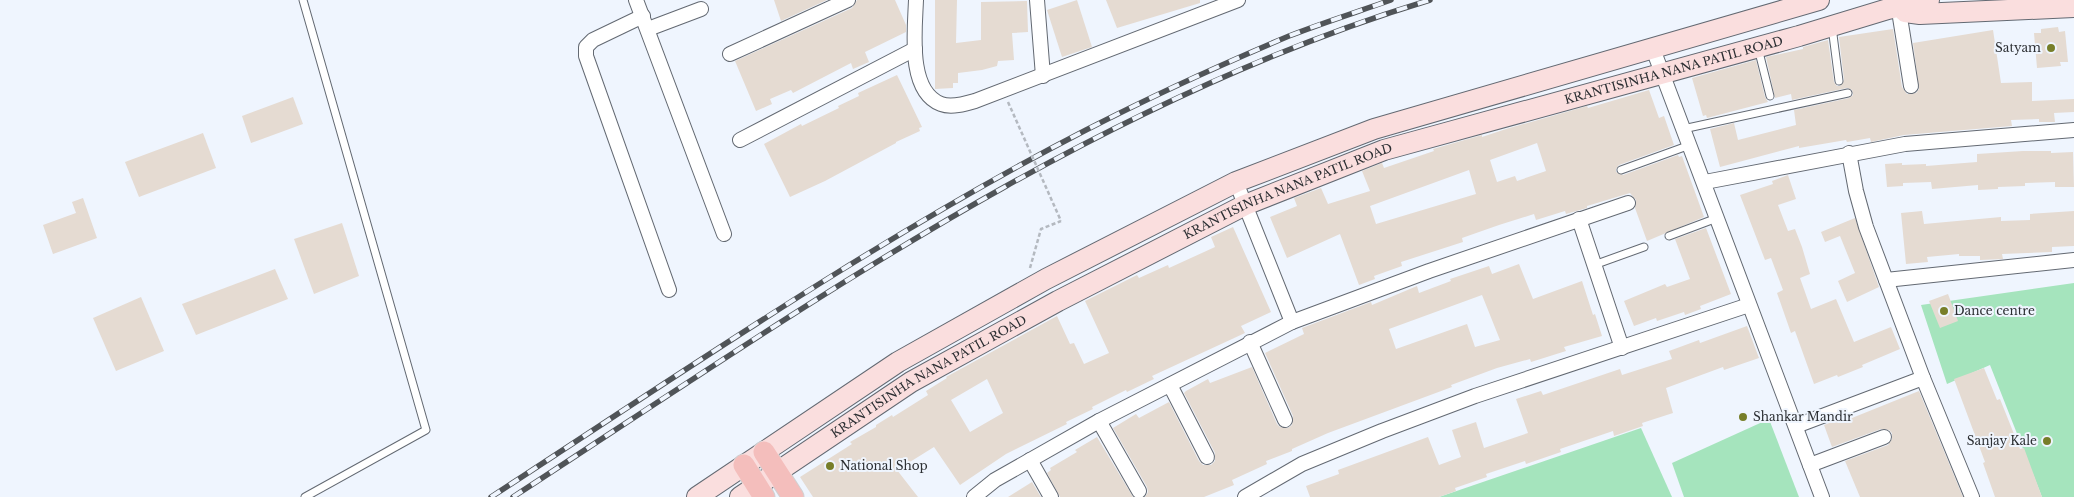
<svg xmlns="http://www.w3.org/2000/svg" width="2074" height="497" font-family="'Libre Baskerville',serif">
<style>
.green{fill:#a5e4bd}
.building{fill:#e5dbd2;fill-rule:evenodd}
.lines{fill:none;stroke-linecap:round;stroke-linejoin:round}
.service-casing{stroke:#636972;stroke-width:9}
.minor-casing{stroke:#636972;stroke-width:16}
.secondary-casing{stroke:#636972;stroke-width:22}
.primary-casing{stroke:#d1d1d2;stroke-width:23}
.path{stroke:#b4b9c0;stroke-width:2.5;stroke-dasharray:4 2.5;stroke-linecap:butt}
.service{stroke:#fff;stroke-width:7}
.minor{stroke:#fff;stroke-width:14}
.secondary{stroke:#fadede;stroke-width:20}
.primary{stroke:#f4bebc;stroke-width:21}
.rail-casing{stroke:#505458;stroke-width:5.5}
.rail{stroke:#eff5fe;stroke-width:4;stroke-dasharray:11;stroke-linecap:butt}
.path-bridge{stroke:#b4b9c0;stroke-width:2.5;stroke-dasharray:4 2.5;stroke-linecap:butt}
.poi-dot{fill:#777e29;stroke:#eff5fe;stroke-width:2}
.labels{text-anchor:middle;stroke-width:4;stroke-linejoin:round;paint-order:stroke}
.poi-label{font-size:12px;fill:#2c2f33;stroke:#eff5fe;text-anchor:start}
.street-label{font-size:12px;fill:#2c2f33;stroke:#eff5fe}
</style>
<rect width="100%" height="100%" fill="#eff5fe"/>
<!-- green -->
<g class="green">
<polygon points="2074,283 2074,497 2042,497 1990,365 1947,384 1921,305"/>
<polygon points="1769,419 1799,497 1684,497 1672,463"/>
<polygon points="1641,428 1672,497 1439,497"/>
</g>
<!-- building -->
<g class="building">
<polygon points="774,0 827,0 781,21"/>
<polygon points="857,0 895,0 906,25 906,32 865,52 869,62 853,69 851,63 793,93 791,90 770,99 772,104 756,111 735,61 852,8"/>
<polygon points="935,0 957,0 956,43 981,40 981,2 1027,1 1028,32 1012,33 1014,60 998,61 997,66 982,70 958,73 958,83 953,83 953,88 935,89"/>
<polygon points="1077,0 1092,47 1062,57 1047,10"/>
<polygon points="1106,0 1200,0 1200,3 1117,28"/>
<polygon points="2058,27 2059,32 2065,31 2068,62 2060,62 2061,66 2037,68 2034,33 2041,33 2041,29"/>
<polygon points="1893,29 1902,87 1907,94 1916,93 1919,89 1913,43 1993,30 2001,83 2032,82 2032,101 2074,99 2074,112 2054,113 2055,122 2039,122 2039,119 2011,120 2012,126 1904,135 1871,142 1870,138 1847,142 1846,140 1799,148 1799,146 1720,167 1710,129 1734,123 1738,140 1796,125 1794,110 1849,98 1853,95 1852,90 1847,88 1792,100 1791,94 1775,98 1766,57 1803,49 1803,47 1828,40 1834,82 1837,86 1840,86 1844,80 1839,37"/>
<polygon points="1756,60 1765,97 1768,102 1707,118 1706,115 1703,116 1692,78"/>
<polygon points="897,75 922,127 919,128 920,131 896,142 896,143 825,181 790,197 764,144 801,124 802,126 839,108 838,106 859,96 858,93"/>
<path d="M1649 90 1659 118 1664 116 1674 145 1619 165 1616 169V172L1623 175 1678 155 1679 157 1682 156 1704 217 1647 241 1635 208 1636 200 1630 193 1587 206V208L1566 214 1565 211 1536 220 1534 214 1499 225 1462 238 1463 242 1401 262 1402 266 1374 276 1375 279 1359 285 1340 234 1287 258 1270 217 1297 206 1294 198 1321 188 1328 204 1370 191 1362 171 1382 163 1384 168 1434 151 1433 149 1482 135V137L1506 129 1587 106 1588 108ZM1537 143 1546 171 1517 181 1515 176 1497 182 1490 160ZM1469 170 1476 194 1376 224 1370 206Z"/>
<polygon points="293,97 303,124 251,143 242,116"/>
<polygon points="203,133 216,168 139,197 125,162"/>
<polygon points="2023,151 2051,151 2051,153 2073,152 2074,187 2055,187 2055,182 2025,183 2025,186 1998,187 1998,189 1978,190 1978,185 1932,189 1931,182 1903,183 1903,186 1887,187 1885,164 1902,163 1902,165 1926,164 1926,166 1977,162 1977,154"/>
<polygon points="1788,175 1796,199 1778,205 1788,231 1795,229 1802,247 1810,274 1800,278 1811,309 1836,299 1854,342 1891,327 1900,349 1862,365 1863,367 1838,377 1837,375 1814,384 1795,331 1791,333 1777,293 1783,290 1771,258 1765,260 1740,195 1773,184 1772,181"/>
<polygon points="83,198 97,238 53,254 43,225 76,213 72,202"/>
<polygon points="1922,211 1924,224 2001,217 2001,221 2030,220 2030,214 2074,211 2074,246 2052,247 2052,252 2002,254 2003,259 1980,260 1980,256 1959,256 1959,254 1927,257 1928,262 1906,264 1901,213"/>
<polygon points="1855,218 1879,287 1847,302 1838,281 1855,273 1840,236 1825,242 1821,232"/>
<polygon points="342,223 359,276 314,294 294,239"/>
<path d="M1233 227 1271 312 1241 326 1245 333 1152 376 1154 379 1127 392 1126 390 1092 407 1093 409 1066 422 1067 424 1006 454 960 485 934 447 897 470 918 497H813L800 477 852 444 850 442 876 427V425L892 415 893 417 928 395 926 391 947 378 946 377 1057 316 1070 344 1074 343 1084 364 1109 353 1085 301 1137 275 1139 278 1168 265 1169 268 1215 247 1211 237ZM987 379 1003 413 970 432 951 400Z"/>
<polygon points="1706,228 1731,294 1700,306 1701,309 1685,315 1684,312 1657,321 1656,318 1634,326 1624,301 1665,284 1667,287 1690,279 1675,239"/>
<path d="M1519 264 1533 299 1582 281 1593 315 1595 314 1602 336 1564 347 1566 351 1531 362 1530 359 1497 368 1451 385 1452 387 1328 433 1292 449V451L1266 461 1267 464 1232 480 1234 485 1204 497H1145L1148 492 1147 487 1113 428 1136 414 1139 418 1169 402 1199 461 1203 465H1211L1215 461V453L1184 393 1186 391 1208 379 1210 383 1252 367 1277 424 1280 427 1288 428 1292 425 1293 416 1265 353 1304 334 1302 328 1371 302 1372 305 1417 286 1419 293 1451 281 1450 279 1489 266 1492 274ZM1482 295 1500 340 1475 347 1467 324 1396 349 1389 329Z"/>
<polygon points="275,269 288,299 196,335 182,304"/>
<polygon points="1948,294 1958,321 1940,328 1929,301"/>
<polygon points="141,297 164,351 116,371 93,318"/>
<polygon points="1747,326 1759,358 1724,370 1723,367 1666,388 1673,413 1642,423 1643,426 1614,436 1613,431 1560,449 1561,452 1526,464 1525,461 1486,474 1487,477 1455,488 1456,491 1439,497 1310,497 1306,486 1339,474 1338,470 1428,437 1439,465 1461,457 1452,430 1476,422 1484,448 1528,433 1516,399 1541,391 1543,395 1620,369 1622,375 1672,359 1669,351 1699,340 1700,343"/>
<polygon points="1984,368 1997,400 2000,399 2020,449 2024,448 2042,497 1995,497 1983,463 1985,462 1954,379"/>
<polygon points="1919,391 1963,497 1860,497 1845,461 1888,445 1892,439 1892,433 1889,430 1881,429 1832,447 1824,425 1845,417 1847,420"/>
<polygon points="1097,437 1133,497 1060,497 1047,473 1051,470 1050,468 1077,452 1075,450"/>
<polygon points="1032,482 1041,497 1008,497"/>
</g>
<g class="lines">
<!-- service casing -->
<g class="service-casing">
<g id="service">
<polyline points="303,0 426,430 305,497"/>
<polyline points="1832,27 1839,81"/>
<polyline points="1758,48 1770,96"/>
<polyline points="1683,129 1848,93"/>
<polyline points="1621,170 1690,145"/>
<polyline points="1669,236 1717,218"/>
<polyline points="1594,265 1644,247"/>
</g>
</g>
<!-- minor casing -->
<g class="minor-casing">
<g id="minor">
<polyline points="636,0 724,234"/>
<path d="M916 0C915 29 907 91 941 104 951 108 965 104 975 101L1238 0"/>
<polyline points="1037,0 1043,76"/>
<polyline points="1899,11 1911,86"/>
<polyline points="643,16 593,40 586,47 586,56 669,290"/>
<polyline points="648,29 701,9"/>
<polyline points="1653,49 1822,497"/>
<polyline points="730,54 848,0"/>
<polyline points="740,140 915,49"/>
<polyline points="1849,153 1856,191 1866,227 1923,378 1972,497"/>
<polyline points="1236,182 1292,322"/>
<polyline points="1705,182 1905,144 2074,130"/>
<polyline points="1579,219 1622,348"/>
<polyline points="1886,280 2074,260"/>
<polyline points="1250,342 1285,420"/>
<polyline points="1170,385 1207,457"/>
<polyline points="1099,421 1139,491"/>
<polyline points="1796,426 1923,378"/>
<polyline points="1030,460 1051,497"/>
<polyline points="1810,465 1884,437"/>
<polyline points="974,497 995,480 1099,421 1292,322 1429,271 1628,203"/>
<polyline points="1245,497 1302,464 1382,431 1475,396 1749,305"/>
</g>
</g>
<!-- secondary casing -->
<g class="secondary-casing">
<g id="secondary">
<polyline points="1905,12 1920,14 2074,7"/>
<polyline points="697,497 898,362 1046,279 1236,182 1374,129 1819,0"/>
<path id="s1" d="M740 497 911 382 1058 301 1245 205 1384 150 1799 36 1888 9 1929 0"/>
</g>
</g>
<!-- primary casing -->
<g class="primary-casing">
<g id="primary">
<polyline points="764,452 793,497"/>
<polyline points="744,465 764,497"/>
</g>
</g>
<!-- path -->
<polyline class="path" points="1030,268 1041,229 1061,221"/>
<!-- service -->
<use href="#service" class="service"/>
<!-- minor -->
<use href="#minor" class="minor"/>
<!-- secondary -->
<use href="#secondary" class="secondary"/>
<!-- primary -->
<use href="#primary" class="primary"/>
<!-- rail casing -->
<g class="rail-casing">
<g id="rail">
<path d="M491 497C686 370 879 237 1086 130 1152 96 1220 65 1289 36 1322 23 1357 12 1391 0"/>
<path d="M513 497C803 308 1095 101 1430 0"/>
</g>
</g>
<!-- rail -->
<use href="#rail" class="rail"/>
<!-- path-bridge -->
<polyline class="path-bridge" points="1008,102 1061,221"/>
</g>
<!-- markers -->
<g class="poi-dot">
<circle cx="2051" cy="48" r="5"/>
<circle cx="1944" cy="311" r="5"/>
<circle cx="1743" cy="417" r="5"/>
<circle cx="2047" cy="441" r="5"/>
<circle cx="830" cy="466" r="5"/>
</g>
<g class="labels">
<!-- poi labels -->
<g class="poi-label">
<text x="2041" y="52" text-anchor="end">Satyam</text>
<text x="1954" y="315">Dance centre</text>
<text x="1753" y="421">Shankar Mandir</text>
<text x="2037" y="445" text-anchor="end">Sanjay Kale</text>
<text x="840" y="470">National Shop</text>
</g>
<!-- street labels -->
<g class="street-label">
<text dy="4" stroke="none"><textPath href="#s1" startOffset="1034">KRANTISINHA NANA PATIL ROAD</textPath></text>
<text dy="4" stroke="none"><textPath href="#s1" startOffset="629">KRANTISINHA NANA PATIL ROAD</textPath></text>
<text dy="4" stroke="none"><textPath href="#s1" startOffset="224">KRANTISINHA NANA PATIL ROAD</textPath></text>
</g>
</g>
</svg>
